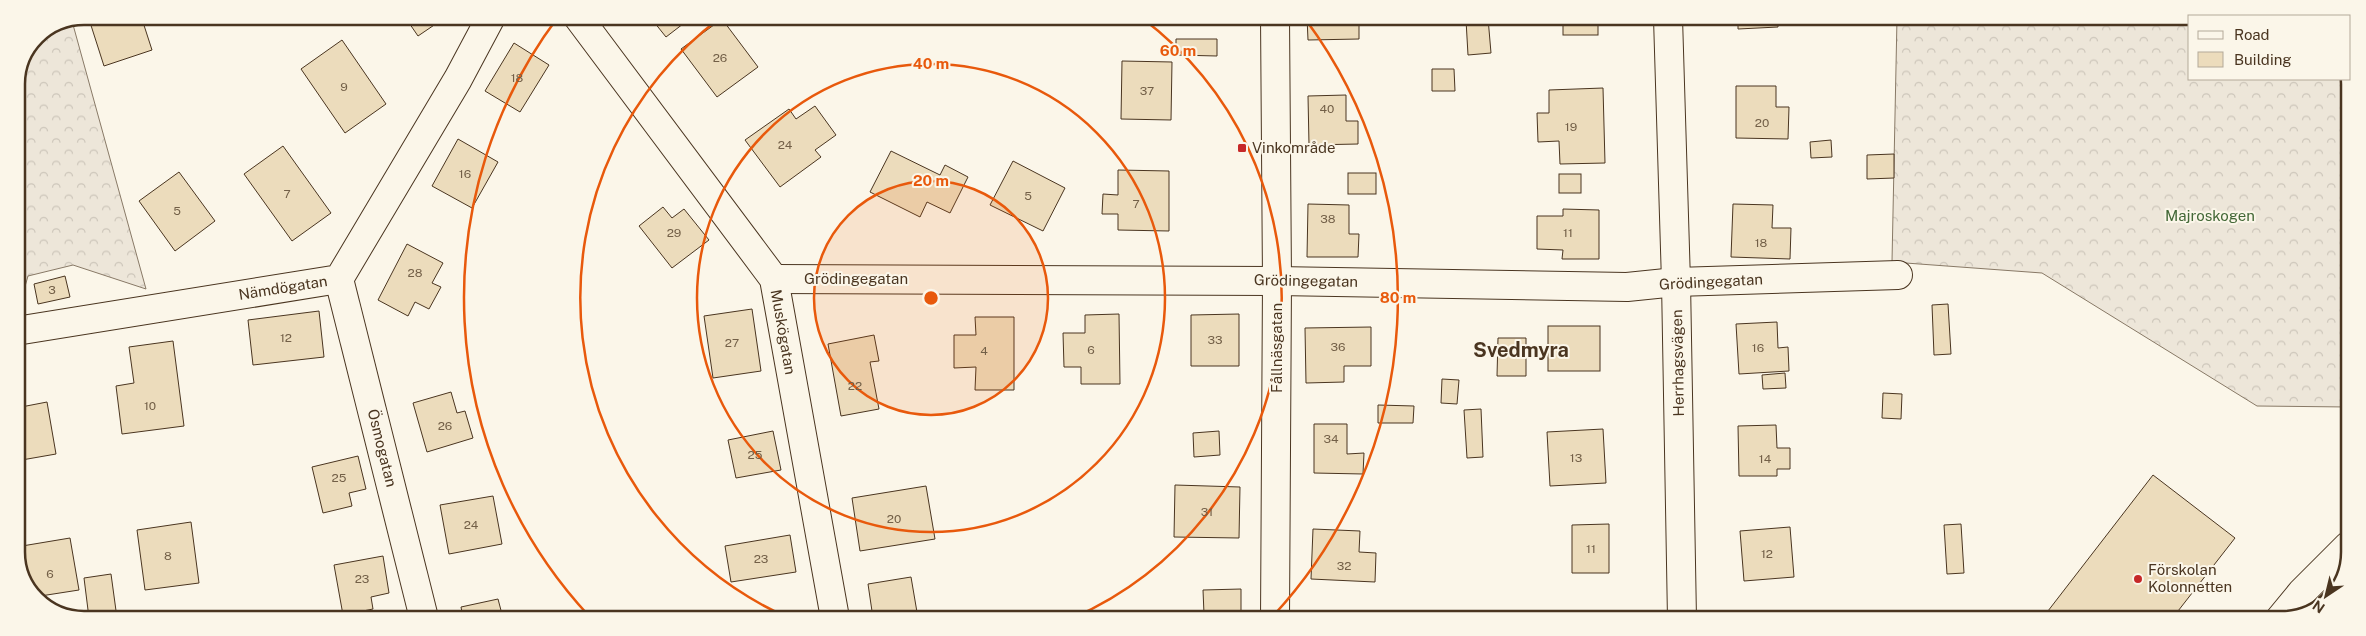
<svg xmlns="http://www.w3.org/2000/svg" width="2366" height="636" font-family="'Public Sans',sans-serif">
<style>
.forest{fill:url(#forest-crowns);stroke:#887966}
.building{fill:#ecdcbc;stroke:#4a3520}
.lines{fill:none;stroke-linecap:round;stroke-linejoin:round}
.minor-casing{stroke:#4a3520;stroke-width:30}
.tertiary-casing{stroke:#4a3520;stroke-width:30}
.minor{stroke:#fbf6e9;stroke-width:28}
.tertiary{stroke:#fbf6e9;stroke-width:28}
.ring{fill:none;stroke:#e8590c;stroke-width:2.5}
.poi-dot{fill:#c62828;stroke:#fbf6e9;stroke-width:2}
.labels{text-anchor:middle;stroke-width:4;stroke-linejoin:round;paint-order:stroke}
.number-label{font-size:12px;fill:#725f47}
.poi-label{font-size:15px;fill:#4a3520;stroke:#fbf6e9;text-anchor:start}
.park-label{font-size:15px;fill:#436837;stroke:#fbf6e9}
.street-label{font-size:15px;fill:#4a3520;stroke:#fbf6e9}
.district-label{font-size:20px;font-weight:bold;fill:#4a3520;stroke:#fbf6e9}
.rim{fill:none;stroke:#4a3520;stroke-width:2.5}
.centre{fill:#e8590c;stroke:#fbf6e9;stroke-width:2.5}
.ring-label{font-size:15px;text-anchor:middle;font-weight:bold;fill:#e8590c;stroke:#fbf6e9;stroke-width:4;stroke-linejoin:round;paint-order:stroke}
</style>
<defs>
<pattern id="forest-crowns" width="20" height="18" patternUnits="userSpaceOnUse" patternTransform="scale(1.25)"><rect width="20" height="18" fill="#ede6d9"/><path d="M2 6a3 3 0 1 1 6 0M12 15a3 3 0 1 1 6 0" fill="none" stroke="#cdc6ba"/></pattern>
</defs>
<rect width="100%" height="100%" fill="#fbf6e9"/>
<!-- forest -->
<g class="forest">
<polygon points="1897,18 2190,18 2190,79 2350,79 2348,407 2257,406 2042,273 1892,262"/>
<polygon points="72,21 146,289 73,265 28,276 20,304 16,305 16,83 36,36"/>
</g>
<!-- building -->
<g class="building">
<polygon points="88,16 141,16 152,50 104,66"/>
<polygon points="405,17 446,17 418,36"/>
<polygon points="650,17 692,17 666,37"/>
<polygon points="1307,17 1359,18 1359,39 1308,40"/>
<polygon points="1488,18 1491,53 1468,55 1466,20"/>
<rect x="1563" y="18" width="35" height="17"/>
<polygon points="1738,18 1778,18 1778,27 1738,29"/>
<polygon points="722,19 758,67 717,97 681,49"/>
<polygon points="1176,39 1217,39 1217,56 1176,55"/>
<polygon points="342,40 386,104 345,133 301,69"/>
<polygon points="514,43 549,65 520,112 485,91"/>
<polygon points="1122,61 1172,62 1171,120 1121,119"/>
<polygon points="1432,69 1454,69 1455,91 1432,91"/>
<polygon points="1736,86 1776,86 1776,107 1789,107 1788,139 1736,138"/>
<polygon points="1603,88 1605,163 1560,164 1559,141 1538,142 1537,113 1549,113 1549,90"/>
<polygon points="1346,95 1346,121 1358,121 1358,144 1309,145 1308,96"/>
<polygon points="815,106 836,135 815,150 821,157 780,187 745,140 789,109 796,119"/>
<polygon points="458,139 498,162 472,208 432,186"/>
<polygon points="1831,140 1832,157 1811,158 1810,142"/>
<polygon points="283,146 331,213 292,241 244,174"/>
<polygon points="891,151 940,175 945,165 968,177 950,213 927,202 920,217 870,192"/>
<polygon points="1894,154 1894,178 1867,179 1867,155"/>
<polygon points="1013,161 1065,188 1043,231 990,205"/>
<polygon points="1118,170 1169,171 1169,231 1118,230 1118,214 1102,214 1103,194 1118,195"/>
<polygon points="179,172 215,221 175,251 139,201"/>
<rect x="1348" y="173" width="28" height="21"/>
<rect x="1559" y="174" width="22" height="19"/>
<polygon points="1308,204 1349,205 1349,234 1359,234 1358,257 1307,257"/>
<polygon points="1733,204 1773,205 1772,228 1791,228 1790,259 1731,257"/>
<polygon points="663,207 672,218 684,209 709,240 672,268 639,226"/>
<polygon points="1563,209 1599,210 1599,259 1562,259 1563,250 1537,249 1537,216 1563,216"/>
<polygon points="407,244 443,263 432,283 441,287 429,309 415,302 408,316 378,300"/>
<polygon points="65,276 70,297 38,304 34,284"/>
<polygon points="1948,304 1951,354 1934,355 1932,305"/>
<polygon points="752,309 761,371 713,378 704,316"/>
<polygon points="319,311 324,357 253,365 248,320"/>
<polygon points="1119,314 1120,384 1081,384 1081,367 1064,367 1063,333 1085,333 1085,315"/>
<polygon points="1239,314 1239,366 1191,366 1191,315"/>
<polygon points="975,317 1014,317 1014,390 975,390 976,367 954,368 954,335 976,335"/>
<polygon points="1777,322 1778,348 1788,347 1789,371 1739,374 1736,324"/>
<rect x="1548" y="326" width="52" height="45"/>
<polygon points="1371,327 1371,366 1344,366 1344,382 1306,383 1305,328"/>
<polygon points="874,335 879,361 870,362 879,409 841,416 828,344"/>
<polygon points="1498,338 1526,338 1526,376 1497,376"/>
<polygon points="173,341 184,426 122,434 116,386 134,383 129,347"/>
<polygon points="1785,373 1786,388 1763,389 1762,375"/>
<polygon points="1442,379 1459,380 1457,404 1441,403"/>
<polygon points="451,392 457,413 465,411 473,438 427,452 413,403"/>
<polygon points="1883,393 1902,394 1901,419 1882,418"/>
<polygon points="47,402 56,454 16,461 16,408"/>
<polygon points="1378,405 1414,406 1413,423 1378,423"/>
<polygon points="1481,409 1483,457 1467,458 1464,410"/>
<polygon points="1314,424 1347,424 1347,454 1364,453 1363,474 1314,473"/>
<polygon points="1776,425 1777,448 1790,448 1790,469 1777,469 1777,476 1739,476 1738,426"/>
<polygon points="1603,429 1606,483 1550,486 1547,432"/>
<polygon points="773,431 781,470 736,478 728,440"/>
<polygon points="1219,431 1220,455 1194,457 1193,433"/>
<polygon points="358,456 366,489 349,493 352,506 323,513 312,467"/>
<polygon points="2153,475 2235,538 2171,620 2041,620"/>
<polygon points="1175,485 1240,487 1239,538 1174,537"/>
<polygon points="926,486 935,539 860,551 852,498"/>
<polygon points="493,496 502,544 449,554 440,505"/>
<polygon points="191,522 199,583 145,590 137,530"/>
<polygon points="1609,524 1609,573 1572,573 1572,525"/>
<polygon points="1961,524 1964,573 1947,574 1944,525"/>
<polygon points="1790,527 1794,577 1744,581 1740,531"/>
<polygon points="1313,529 1360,531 1359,552 1376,553 1375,582 1311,579"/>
<polygon points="790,535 796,572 731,582 725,546"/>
<polygon points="70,538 79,590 34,597 16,557 16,547"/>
<polygon points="383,556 389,593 371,597 373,609 343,615 334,565"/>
<polygon points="111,574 117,618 89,618 84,578"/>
<polygon points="911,577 918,618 873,618 868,584"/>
<polygon points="1241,589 1241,619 1191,619 1191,614 1204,614 1203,590"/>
<polygon points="498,599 503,618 463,618 461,607"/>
<polygon points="1787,614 1787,619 1751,619 1751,616"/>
<rect x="1468" y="615" width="24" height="4"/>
</g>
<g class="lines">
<!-- minor casing -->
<g class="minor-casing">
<g id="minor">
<polyline points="578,17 774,279 835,618"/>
<polyline points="1668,18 1676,282 1682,619"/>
<polyline points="339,279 424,618"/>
<polyline points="774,279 1277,281 1627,287 1676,282 1898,275"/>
<polyline points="16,331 339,279 458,79 491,17"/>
<polyline points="1275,619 1277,281 1275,17"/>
</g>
</g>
<!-- tertiary casing -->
<g class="tertiary-casing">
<polyline id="tertiary" points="2279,620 2302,592 2348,546"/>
</g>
<!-- minor -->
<use href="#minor" class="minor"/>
<!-- tertiary -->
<use href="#tertiary" class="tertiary"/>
</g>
<!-- distance rings -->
<circle cx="931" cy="298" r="117" fill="#e8590c" fill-opacity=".12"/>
<g class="ring">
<circle cx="931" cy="298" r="117"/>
<circle cx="931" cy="298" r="234"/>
<path d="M789 618A350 350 0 0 1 720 18M1142 18A350 350 0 0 1 1073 618"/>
<path d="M589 616A467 467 0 0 1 558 17M1306 20A467 467 0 0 1 1273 616"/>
</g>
<!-- markers -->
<g class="poi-dot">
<rect x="1237" y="143" width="10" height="10" rx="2.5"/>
<circle cx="2138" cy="579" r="5"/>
</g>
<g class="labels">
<!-- number labels -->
<g class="number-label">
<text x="720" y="62">26</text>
<text x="517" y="82">18</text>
<text x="344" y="91">9</text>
<text x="1147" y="95">37</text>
<text x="1327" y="113">40</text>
<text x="1762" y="127">20</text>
<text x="1571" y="131">19</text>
<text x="785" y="149">24</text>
<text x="465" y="178">16</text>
<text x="287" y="198">7</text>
<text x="1028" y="200">5</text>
<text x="1136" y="208">7</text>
<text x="177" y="215">5</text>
<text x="1328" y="223">38</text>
<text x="674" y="237">29</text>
<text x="1568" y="237">11</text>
<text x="1761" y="247">18</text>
<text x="415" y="277">28</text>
<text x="52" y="294">3</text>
<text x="286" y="342">12</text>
<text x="1215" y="344">33</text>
<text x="732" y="347">27</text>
<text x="1338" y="351">36</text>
<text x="1758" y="352">16</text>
<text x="1091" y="354">6</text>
<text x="984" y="355">4</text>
<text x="855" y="390">22</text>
<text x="150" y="410">10</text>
<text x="445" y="430">26</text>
<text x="1331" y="443">34</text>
<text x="755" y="459">25</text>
<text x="1576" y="462">13</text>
<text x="1765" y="463">14</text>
<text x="339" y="482">25</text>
<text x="1207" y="516">31</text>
<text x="894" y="523">20</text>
<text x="471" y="529">24</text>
<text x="1591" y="553">11</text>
<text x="1767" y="558">12</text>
<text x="168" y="560">8</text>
<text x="761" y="563">23</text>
<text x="1344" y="570">32</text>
<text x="50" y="578">6</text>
<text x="362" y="583">23</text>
</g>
<!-- poi labels -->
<g class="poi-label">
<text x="1252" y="153">Vinkområde</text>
<text x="2148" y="575">Förskolan<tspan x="2148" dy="17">Kolonnetten</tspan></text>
</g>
<!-- park labels -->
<g class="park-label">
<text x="2210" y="221">Majroskogen</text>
</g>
<!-- street labels -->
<g class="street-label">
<text x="856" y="284">Grödingegatan</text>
<text transform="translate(1306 281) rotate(1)" y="5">Grödingegatan</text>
<text transform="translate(1711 282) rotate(-3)" y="5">Grödingegatan</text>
<text transform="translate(283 288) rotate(-9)" y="5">Nämdögatan</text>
<text transform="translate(783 332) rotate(80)" y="5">Muskögatan</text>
<text transform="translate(1277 348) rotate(-90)" y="5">Fållnäsgatan</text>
<text transform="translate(1678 363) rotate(-91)" y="5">Herrhagsvägen</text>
<text transform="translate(382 448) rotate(76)" y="5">Ösmogatan</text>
</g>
<!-- district labels -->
<g class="district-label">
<text x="1521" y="357">Svedmyra</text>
</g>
</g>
<!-- crop -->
<path d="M0 0H2366V636H0ZM84 25H2282A59 59 0 0 1 2341 84V552A59 59 0 0 1 2282 611H84A59 59 0 0 1 25 552V84A59 59 0 0 1 84 25Z" fill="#fbf6e9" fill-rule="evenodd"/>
<path class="rim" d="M84 25H2282A59 59 0 0 1 2341 84V552A59 59 0 0 1 2282 611H84A59 59 0 0 1 25 552V84A59 59 0 0 1 84 25Z"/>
<circle cx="931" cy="298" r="8" class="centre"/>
<g class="ring-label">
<text x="1178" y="56">60 m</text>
<text x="931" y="69">40 m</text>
<text x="931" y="186">20 m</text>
<text x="1398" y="303">80 m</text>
</g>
<!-- legend -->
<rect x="2188" y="15" width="162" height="65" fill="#fbf6e9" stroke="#b4a999"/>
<rect x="2198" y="31" width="25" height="8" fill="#fbf6e9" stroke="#b4a999"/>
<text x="2234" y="40" font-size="15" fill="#4a3520">Road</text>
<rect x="2198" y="52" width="25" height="15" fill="#ecdcbc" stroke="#b4a999"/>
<text x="2234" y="65" font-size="15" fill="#4a3520">Building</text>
<!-- north arrow -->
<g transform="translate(2326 596) rotate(215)" stroke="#fbf6e9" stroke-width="4" paint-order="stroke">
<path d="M0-4L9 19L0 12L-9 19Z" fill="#4a3520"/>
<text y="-8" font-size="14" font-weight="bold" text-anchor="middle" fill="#4a3520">N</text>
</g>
</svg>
